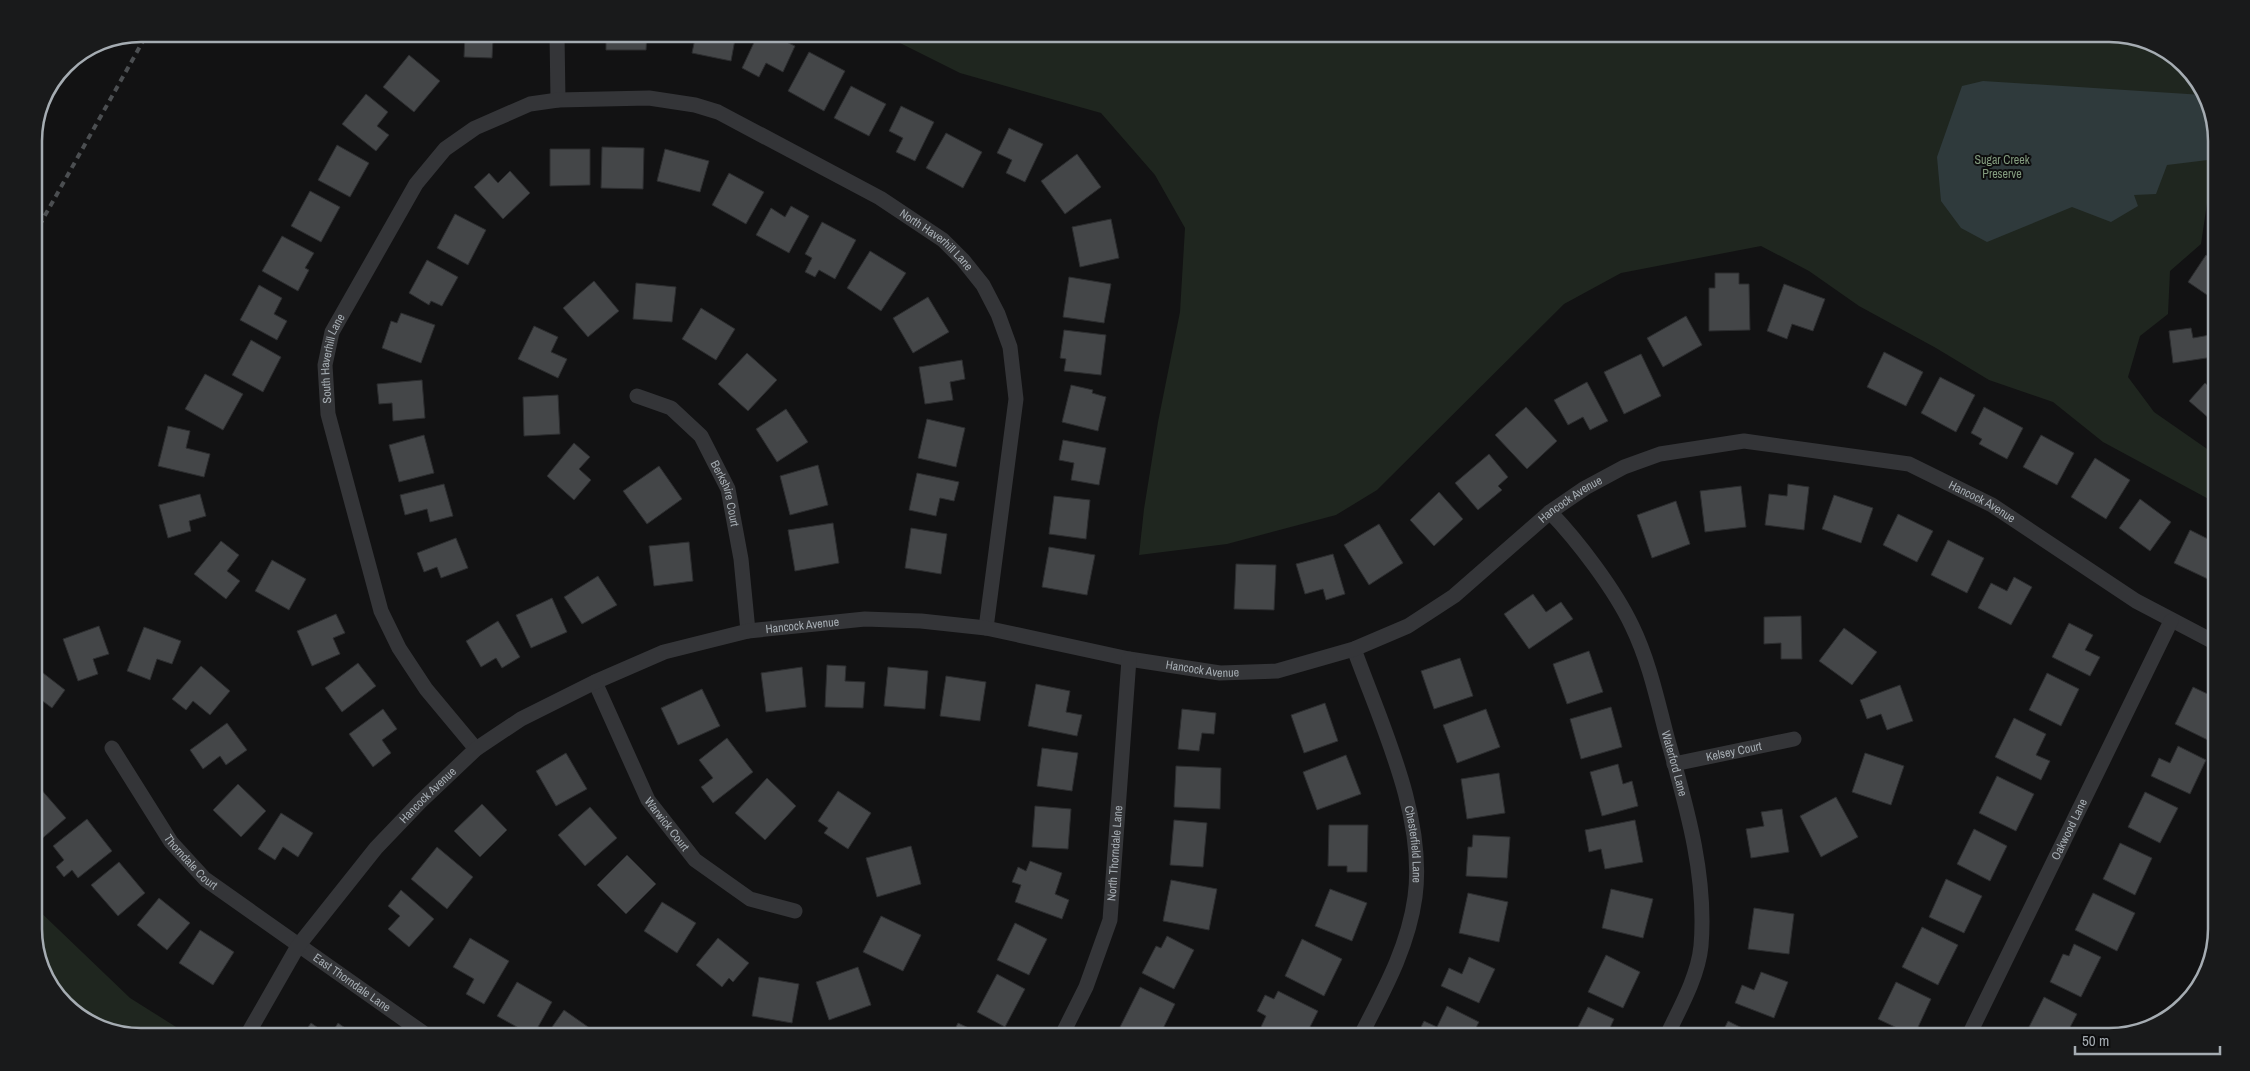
<svg xmlns="http://www.w3.org/2000/svg" width="2250" height="1071" font-family="'Archivo Narrow',sans-serif">
<style>
.green{fill:#1f261f}
.water{fill:#2f3a3c}
.building{fill:#444648;stroke:#2c2d2f}
.lines{fill:none;stroke-linecap:round;stroke-linejoin:round}
.street{stroke:#343538;stroke-width:15}
.rail{stroke:#4b4e51;stroke-width:4;stroke-dasharray:6 5;stroke-linecap:butt}
.labels{text-anchor:middle;stroke-width:4;stroke-linejoin:round;paint-order:stroke}
.park-label{font-size:12px;fill:#839b7e;stroke:#0d0d0e}
.street-label{font-size:12px;fill:#a5acb2;stroke:#0d0d0e}
.rim{fill:none;stroke:#a5acb2;stroke-width:2.5}
</style>
<rect width="100%" height="100%" fill="#121213"/>
<!-- green -->
<g class="green">
<polygon points="882,34 2109,34 2156,45 2198,81 2216,134 2216,185 2210,183 2201,244 2170,271 2168,314 2140,336 2128,377 2154,412 2210,451 2216,503 2103,442 2053,402 1989,380 1936,348 1859,306 1809,271 1761,246 1621,273 1564,304 1377,490 1336,515 1227,544 1139,555 1144,509 1158,422 1180,312 1185,228 1155,175 1101,113 960,73"/>
<polygon points="34,906 130,998 192,1037 141,1037 94,1026 52,990 34,937"/>
</g>
<!-- water -->
<polygon class="water" points="1983,81 2203,95 2216,134 2216,159 2167,165 2156,194 2134,195 2138,206 2111,222 2072,207 1987,242 1961,228 1941,201 1937,157 1962,86"/>
<!-- building -->
<g class="building">
<polygon points="465,34 507,34 507,39 493,39 492,58 464,57"/>
<polygon points="606,34 647,34 646,50 606,50"/>
<polygon points="696,34 736,34 731,61 692,53"/>
<polygon points="758,34 769,34 795,46 783,72 766,63 759,77 742,68"/>
<polygon points="809,52 845,71 824,111 788,91"/>
<polygon points="409,55 440,81 414,112 383,87"/>
<polygon points="851,86 886,104 869,136 834,118"/>
<polygon points="366,94 388,112 377,126 389,135 376,151 342,124"/>
<polygon points="901,106 934,122 915,161 896,152 903,138 889,131"/>
<polygon points="1009,128 1043,144 1025,182 1006,173 1012,160 997,153"/>
<polygon points="946,133 982,152 963,188 926,168"/>
<polygon points="337,145 369,163 350,197 318,180"/>
<polygon points="602,147 644,148 643,189 601,188"/>
<polygon points="550,149 590,149 590,185 550,186"/>
<polygon points="665,149 709,161 700,192 657,181"/>
<polygon points="1077,154 1101,187 1065,214 1041,181"/>
<polygon points="510,171 530,193 503,219 474,187 489,173 498,183"/>
<polygon points="729,173 764,192 746,224 712,205"/>
<polygon points="310,191 340,207 321,242 291,226"/>
<polygon points="791,206 809,216 789,253 756,235 771,208 785,217"/>
<polygon points="455,214 486,230 468,265 437,248"/>
<polygon points="1111,219 1119,258 1080,267 1072,227"/>
<polygon points="822,222 856,240 835,279 819,270 815,277 805,272 812,258 805,254"/>
<polygon points="282,236 314,253 305,268 309,270 298,291 262,271"/>
<polygon points="870,251 906,273 881,311 847,288"/>
<polygon points="2206,255 2216,261 2216,301 2188,282"/>
<polygon points="427,260 458,277 442,306 431,301 429,305 409,293"/>
<polygon points="1715,273 1739,273 1739,284 1749,284 1750,330 1709,331 1709,288 1715,288"/>
<polygon points="1069,277 1111,284 1104,323 1063,317"/>
<polygon points="594,281 619,311 588,337 563,308"/>
<polygon points="636,283 676,287 672,322 633,319"/>
<polygon points="1784,284 1825,299 1813,331 1792,324 1787,339 1767,331"/>
<polygon points="259,285 282,298 274,314 287,321 277,340 240,320"/>
<polygon points="928,297 949,332 913,353 893,318"/>
<polygon points="701,308 735,329 716,360 682,339"/>
<polygon points="401,313 435,325 421,363 382,348 391,321 397,323"/>
<polygon points="1686,316 1702,345 1663,367 1647,338"/>
<polygon points="534,326 558,337 551,352 567,359 558,378 518,359"/>
<polygon points="2191,328 2193,338 2210,335 2213,357 2173,363 2169,331"/>
<polygon points="1064,330 1106,335 1101,375 1064,371 1066,359 1060,358"/>
<polygon points="251,340 281,357 263,392 232,375"/>
<polygon points="1884,352 1923,372 1906,406 1867,387"/>
<polygon points="747,353 777,380 748,411 718,384"/>
<polygon points="1641,354 1661,396 1624,414 1604,372"/>
<polygon points="962,360 965,379 950,382 953,400 925,404 919,367"/>
<polygon points="205,374 243,394 223,430 185,409"/>
<polygon points="1940,377 1975,395 1956,432 1921,413"/>
<polygon points="422,380 425,418 393,421 392,403 379,404 377,384"/>
<polygon points="1587,382 1608,421 1590,430 1583,417 1568,425 1554,400"/>
<polygon points="2205,383 2211,388 2216,385 2216,414 2211,420 2189,401"/>
<polygon points="1071,385 1093,390 1092,393 1106,397 1098,431 1062,422"/>
<polygon points="558,395 560,434 524,436 523,397"/>
<polygon points="1526,407 1557,441 1527,469 1495,435"/>
<polygon points="1984,407 2023,428 2007,459 1979,444 1982,439 1971,433"/>
<polygon points="786,409 808,442 777,462 756,429"/>
<polygon points="927,419 965,428 956,467 918,458"/>
<polygon points="168,426 190,431 186,448 210,454 204,477 158,466"/>
<polygon points="424,435 434,473 399,482 389,445"/>
<polygon points="2041,435 2074,453 2057,485 2023,467"/>
<polygon points="1063,440 1106,448 1099,485 1071,480 1074,463 1059,460"/>
<polygon points="574,443 590,457 579,469 591,480 574,500 547,476"/>
<polygon points="1489,454 1508,477 1498,486 1502,490 1478,510 1455,483"/>
<polygon points="2095,458 2130,480 2106,519 2071,497"/>
<polygon points="818,465 828,505 790,515 780,476"/>
<polygon points="659,466 682,499 647,524 623,491"/>
<polygon points="917,473 959,482 954,501 940,498 936,516 909,510"/>
<polygon points="444,484 453,516 430,522 427,509 405,515 400,495"/>
<polygon points="1788,484 1809,487 1804,530 1765,525 1769,494 1787,496"/>
<polygon points="1741,486 1746,527 1705,532 1700,491"/>
<polygon points="1439,492 1463,519 1434,546 1410,520"/>
<polygon points="200,494 206,516 189,521 191,531 168,538 159,505"/>
<polygon points="1834,495 1873,508 1861,543 1822,529"/>
<polygon points="1054,496 1090,500 1086,539 1049,534"/>
<polygon points="2140,499 2171,522 2150,551 2119,528"/>
<polygon points="1676,501 1690,544 1652,558 1637,515"/>
<polygon points="1898,514 1933,531 1917,562 1883,545"/>
<polygon points="833,523 839,563 795,571 788,530"/>
<polygon points="1379,524 1403,563 1369,585 1344,545"/>
<polygon points="911,528 947,534 941,574 905,568"/>
<polygon points="2190,530 2216,543 2216,568 2210,580 2174,563"/>
<polygon points="456,538 468,568 441,578 437,567 424,572 417,553"/>
<polygon points="1948,540 1984,558 1967,593 1931,575"/>
<polygon points="221,541 239,555 227,571 240,581 226,599 194,574"/>
<polygon points="689,542 693,581 654,586 649,546"/>
<polygon points="1049,547 1095,555 1087,595 1042,587"/>
<polygon points="1333,554 1345,594 1326,600 1323,589 1305,594 1296,564"/>
<polygon points="272,560 306,579 289,610 255,591"/>
<polygon points="1236,564 1276,565 1274,610 1234,609"/>
<polygon points="598,576 617,605 582,624 564,597"/>
<polygon points="2014,577 2032,587 2011,625 1978,608 1991,583 2007,591"/>
<polygon points="1533,594 1546,612 1561,602 1573,619 1529,649 1504,614"/>
<polygon points="552,598 567,632 531,648 516,615"/>
<polygon points="336,614 345,633 333,638 340,654 312,666 297,631"/>
<polygon points="1801,616 1802,659 1781,659 1781,643 1764,644 1764,617"/>
<polygon points="498,621 520,657 502,668 496,658 481,667 466,641"/>
<polygon points="2069,623 2093,635 2085,650 2100,657 2090,676 2052,657"/>
<polygon points="99,626 109,654 93,659 98,674 78,681 63,639"/>
<polygon points="144,627 181,641 172,664 157,659 150,680 127,671"/>
<polygon points="1844,628 1877,652 1852,685 1819,661"/>
<polygon points="1589,651 1603,692 1567,704 1553,664"/>
<polygon points="1460,658 1473,696 1434,709 1421,671"/>
<polygon points="358,663 376,686 342,712 325,688"/>
<polygon points="827,665 846,666 845,681 865,682 863,708 825,707"/>
<polygon points="34,666 65,690 52,708 40,699 34,707"/>
<polygon points="201,666 230,691 210,715 193,701 186,710 172,699"/>
<polygon points="802,667 806,707 766,712 761,673"/>
<polygon points="888,667 928,671 925,709 884,706"/>
<polygon points="2047,673 2079,689 2061,726 2029,710"/>
<polygon points="946,676 986,682 980,721 940,716"/>
<polygon points="1036,684 1070,691 1066,712 1082,715 1077,736 1028,726"/>
<polygon points="1900,685 1913,721 1887,730 1881,714 1867,719 1860,700"/>
<polygon points="2193,687 2216,698 2216,744 2175,724"/>
<polygon points="702,689 720,726 678,745 661,708"/>
<polygon points="1325,703 1338,741 1304,753 1291,715"/>
<polygon points="1611,707 1622,747 1581,759 1570,719"/>
<polygon points="383,709 397,729 382,740 391,753 373,767 349,734"/>
<polygon points="1182,709 1216,713 1214,734 1202,733 1199,751 1178,749"/>
<polygon points="1486,709 1500,747 1457,763 1443,725"/>
<polygon points="2014,718 2046,734 2036,755 2050,761 2041,780 1995,757"/>
<polygon points="227,723 247,750 226,765 220,756 203,769 190,750"/>
<polygon points="727,738 753,772 713,803 701,787 713,778 699,760"/>
<polygon points="2178,746 2206,760 2190,794 2151,776 2159,758 2170,763"/>
<polygon points="1042,748 1078,753 1072,791 1037,786"/>
<polygon points="566,753 587,789 556,806 536,771"/>
<polygon points="1865,753 1904,766 1891,805 1852,792"/>
<polygon points="1346,755 1361,794 1317,810 1303,772"/>
<polygon points="1618,764 1623,784 1632,781 1638,806 1602,816 1590,772"/>
<polygon points="1176,766 1221,768 1220,809 1174,807"/>
<polygon points="1499,773 1505,813 1467,819 1461,779"/>
<polygon points="1997,776 2034,794 2016,831 1979,813"/>
<polygon points="767,778 796,806 765,840 735,813"/>
<polygon points="238,784 266,811 241,837 213,810"/>
<polygon points="39,787 66,818 38,842 34,837 34,791"/>
<polygon points="838,791 871,813 848,849 824,833 828,828 818,821"/>
<polygon points="2145,792 2178,808 2160,843 2128,827"/>
<polygon points="1836,797 1858,837 1821,857 1800,816"/>
<polygon points="482,804 507,830 480,857 454,831"/>
<polygon points="1035,806 1071,809 1068,849 1032,847"/>
<polygon points="590,807 617,838 585,866 558,835"/>
<polygon points="1782,809 1789,852 1751,858 1746,829 1764,826 1761,812"/>
<polygon points="281,813 313,833 298,857 283,847 275,860 258,849"/>
<polygon points="87,819 112,851 78,878 72,870 64,877 56,867 64,860 53,846"/>
<polygon points="1174,820 1207,823 1203,867 1170,865"/>
<polygon points="1635,820 1643,862 1605,869 1601,849 1589,852 1585,830"/>
<polygon points="1329,825 1368,825 1367,872 1347,872 1347,866 1328,866"/>
<polygon points="1974,829 2007,846 1990,881 1957,864"/>
<polygon points="1473,835 1510,837 1507,878 1466,876 1468,847 1472,847"/>
<polygon points="2120,843 2152,858 2135,895 2103,879"/>
<polygon points="911,846 921,884 877,897 866,858"/>
<polygon points="437,847 473,877 447,909 411,879"/>
<polygon points="627,855 656,884 626,914 597,885"/>
<polygon points="1030,861 1062,873 1055,894 1069,900 1062,919 1015,902 1021,885 1012,882 1018,867 1026,871"/>
<polygon points="119,862 145,893 118,916 91,885"/>
<polygon points="1946,879 1982,896 1964,933 1929,917"/>
<polygon points="1171,880 1217,889 1209,930 1163,921"/>
<polygon points="1330,889 1367,903 1352,941 1315,926"/>
<polygon points="1611,889 1653,899 1643,938 1602,928"/>
<polygon points="401,890 434,919 409,947 388,929 400,916 388,906"/>
<polygon points="1468,893 1508,902 1499,942 1459,933"/>
<polygon points="2093,893 2135,913 2117,951 2075,930"/>
<polygon points="159,898 190,923 167,950 137,925"/>
<polygon points="662,902 696,923 677,953 644,931"/>
<polygon points="1754,908 1794,914 1789,954 1748,949"/>
<polygon points="881,916 921,935 903,971 863,952"/>
<polygon points="1015,923 1047,939 1029,975 997,960"/>
<polygon points="1922,927 1958,945 1938,985 1902,967"/>
<polygon points="200,930 234,952 213,985 179,963"/>
<polygon points="1167,936 1194,950 1174,989 1142,973 1156,946 1161,948"/>
<polygon points="470,938 509,961 484,1004 466,994 474,979 453,967"/>
<polygon points="718,938 749,963 733,982 729,978 722,987 696,965"/>
<polygon points="1302,939 1342,959 1324,996 1285,976"/>
<polygon points="2074,944 2101,957 2081,997 2050,982 2063,954 2069,956"/>
<polygon points="1606,955 1640,972 1623,1008 1588,992"/>
<polygon points="1469,957 1495,969 1479,1003 1441,986 1449,968 1462,974"/>
<polygon points="858,967 871,1005 829,1020 816,982"/>
<polygon points="1761,972 1788,982 1774,1018 1735,1003 1742,985 1754,990"/>
<polygon points="997,974 1025,989 1005,1027 977,1012"/>
<polygon points="759,977 799,984 792,1023 752,1016"/>
<polygon points="517,982 552,1002 533,1036 497,1016"/>
<polygon points="1896,982 1931,999 1914,1036 1878,1019"/>
<polygon points="1140,987 1175,1004 1159,1037 1141,1037 1120,1027"/>
<polygon points="1278,991 1318,1011 1305,1037 1277,1037 1260,1029 1266,1016 1257,1011 1265,995 1274,999"/>
<polygon points="2044,997 2077,1014 2065,1037 2035,1037 2026,1033"/>
<polygon points="1447,1006 1479,1022 1471,1037 1416,1037 1424,1021 1437,1027"/>
<polygon points="1588,1007 1614,1019 1609,1030 1614,1033 1612,1037 1573,1037"/>
<polygon points="564,1010 601,1036 599,1037 545,1037"/>
<polygon points="1728,1021 1760,1037 1720,1037"/>
<polygon points="311,1023 330,1036 338,1023 355,1035 353,1037 301,1037"/>
<polygon points="958,1023 988,1037 951,1037"/>
</g>
<g class="lines">
<!-- street -->
<g class="street">
<polyline points="557,34 558,100"/>
<path id="s1" d="M637 396 671 408 701 436 728 489 741 559 748 631"/>
<path id="s2" d="M1550 512C1578 541 1615 590 1632 626 1649 661 1657 699 1667 737 1686 805 1707 875 1701 946 1698 977 1679 1010 1666 1037"/>
<path id="s3" d="M1354 649C1381 724 1426 816 1415 897 1408 948 1383 992 1360 1037"/>
<path id="s4" d="M595 682 648 800 695 860 750 899 795 911"/>
<path id="s5" d="M112 748 171 842 205 879 429 1037"/>
<path id="s6" d="M476 749 426 689 399 648 381 611 328 414 325 365 332 332 416 184 445 149 475 128 530 104 558 100 649 98 695 105 718 112 880 198 943 240 963 260 983 285 998 314 1010 347 1016 399 986 628"/>
<path id="s7" d="M1674 764 1794 739"/>
<path id="s8" d="M246 1037 298 946 376 848 420 802 476 749 521 719 595 682 664 652 748 631 865 619 921 621 986 628 1129 659 1220 673 1277 671 1354 649 1408 626 1454 596 1550 512 1585 488 1624 467 1660 454 1744 441 1909 464 1992 505 2136 601 2216 643"/>
<path id="s9" d="M1061 1037 1086 987 1110 920 1129 659"/>
<path id="s10" d="M1968 1037 2171 621"/>
</g>
<!-- rail -->
<polyline class="rail" points="34,235 147,34"/>
</g>
<g class="labels">
<!-- park labels -->
<g class="park-label">
<text x="2002" y="164">Sugar Creek<tspan x="2002" dy="14">Preserve</tspan></text>
</g>
<!-- street labels -->
<g class="street-label">
<text dy="4" stroke="none"><textPath href="#s6" startOffset="1211">North Haverhill Lane</textPath></text>
<text dy="4" stroke="none"><textPath href="#s6" startOffset="429">South Haverhill Lane</textPath></text>
<text dy="4" stroke="none"><textPath href="#s1" startOffset="140">Berkshire Court</textPath></text>
<text dy="4" stroke="none"><textPath href="#s8" startOffset="1549">Hancock Avenue</textPath></text>
<text dy="4" stroke="none"><textPath href="#s8" startOffset="1984">Hancock Avenue</textPath></text>
<text dy="4" stroke="none"><textPath href="#s8" startOffset="724">Hancock Avenue</textPath></text>
<text dy="4" stroke="none"><textPath href="#s8" startOffset="1129">Hancock Avenue</textPath></text>
<text dy="4" stroke="none"><textPath href="#s7" startOffset="61">Kelsey Court</textPath></text>
<text dy="4" stroke="none"><textPath href="#s2" startOffset="285">Waterford Lane</textPath></text>
<text dy="4" stroke="none"><textPath href="#s8" startOffset="304">Hancock Avenue</textPath></text>
<text dy="4" stroke="none"><textPath href="#s4" startOffset="160">Warwick Court</textPath></text>
<text dy="4" stroke="none"><textPath href="#s10" startOffset="231">Oakwood Lane</textPath></text>
<text dy="4" stroke="none"><textPath href="#s3" startOffset="205">Chesterfield Lane</textPath></text>
<text dy="4" stroke="none"><textPath href="#s9" startOffset="194">North Thorndale Lane</textPath></text>
<text dy="4" stroke="none"><textPath href="#s5" startOffset="139">Thorndale Court</textPath></text>
<text dy="4" stroke="none"><textPath href="#s5" startOffset="341">East Thorndale Lane</textPath></text>
</g>
</g>
<!-- crop -->
<path d="M0 0H2250V1071H0ZM141 42H2109A99 99 0 0 1 2208 141V929A99 99 0 0 1 2109 1028H141A99 99 0 0 1 42 929V141A99 99 0 0 1 141 42Z" fill="#191a1b" fill-rule="evenodd"/>
<path class="rim" d="M141 42H2109A99 99 0 0 1 2208 141V929A99 99 0 0 1 2109 1028H141A99 99 0 0 1 42 929V141A99 99 0 0 1 141 42Z"/>
<!-- scale -->
<path d="M2075 1046v8h145v-8" fill="none" stroke="#a5acb2" stroke-width="2.5"/>
<text x="2082" y="1046" font-size="15" fill="#a5acb2" stroke="#0d0d0e" stroke-width="4" paint-order="stroke">50 m</text>
</svg>
